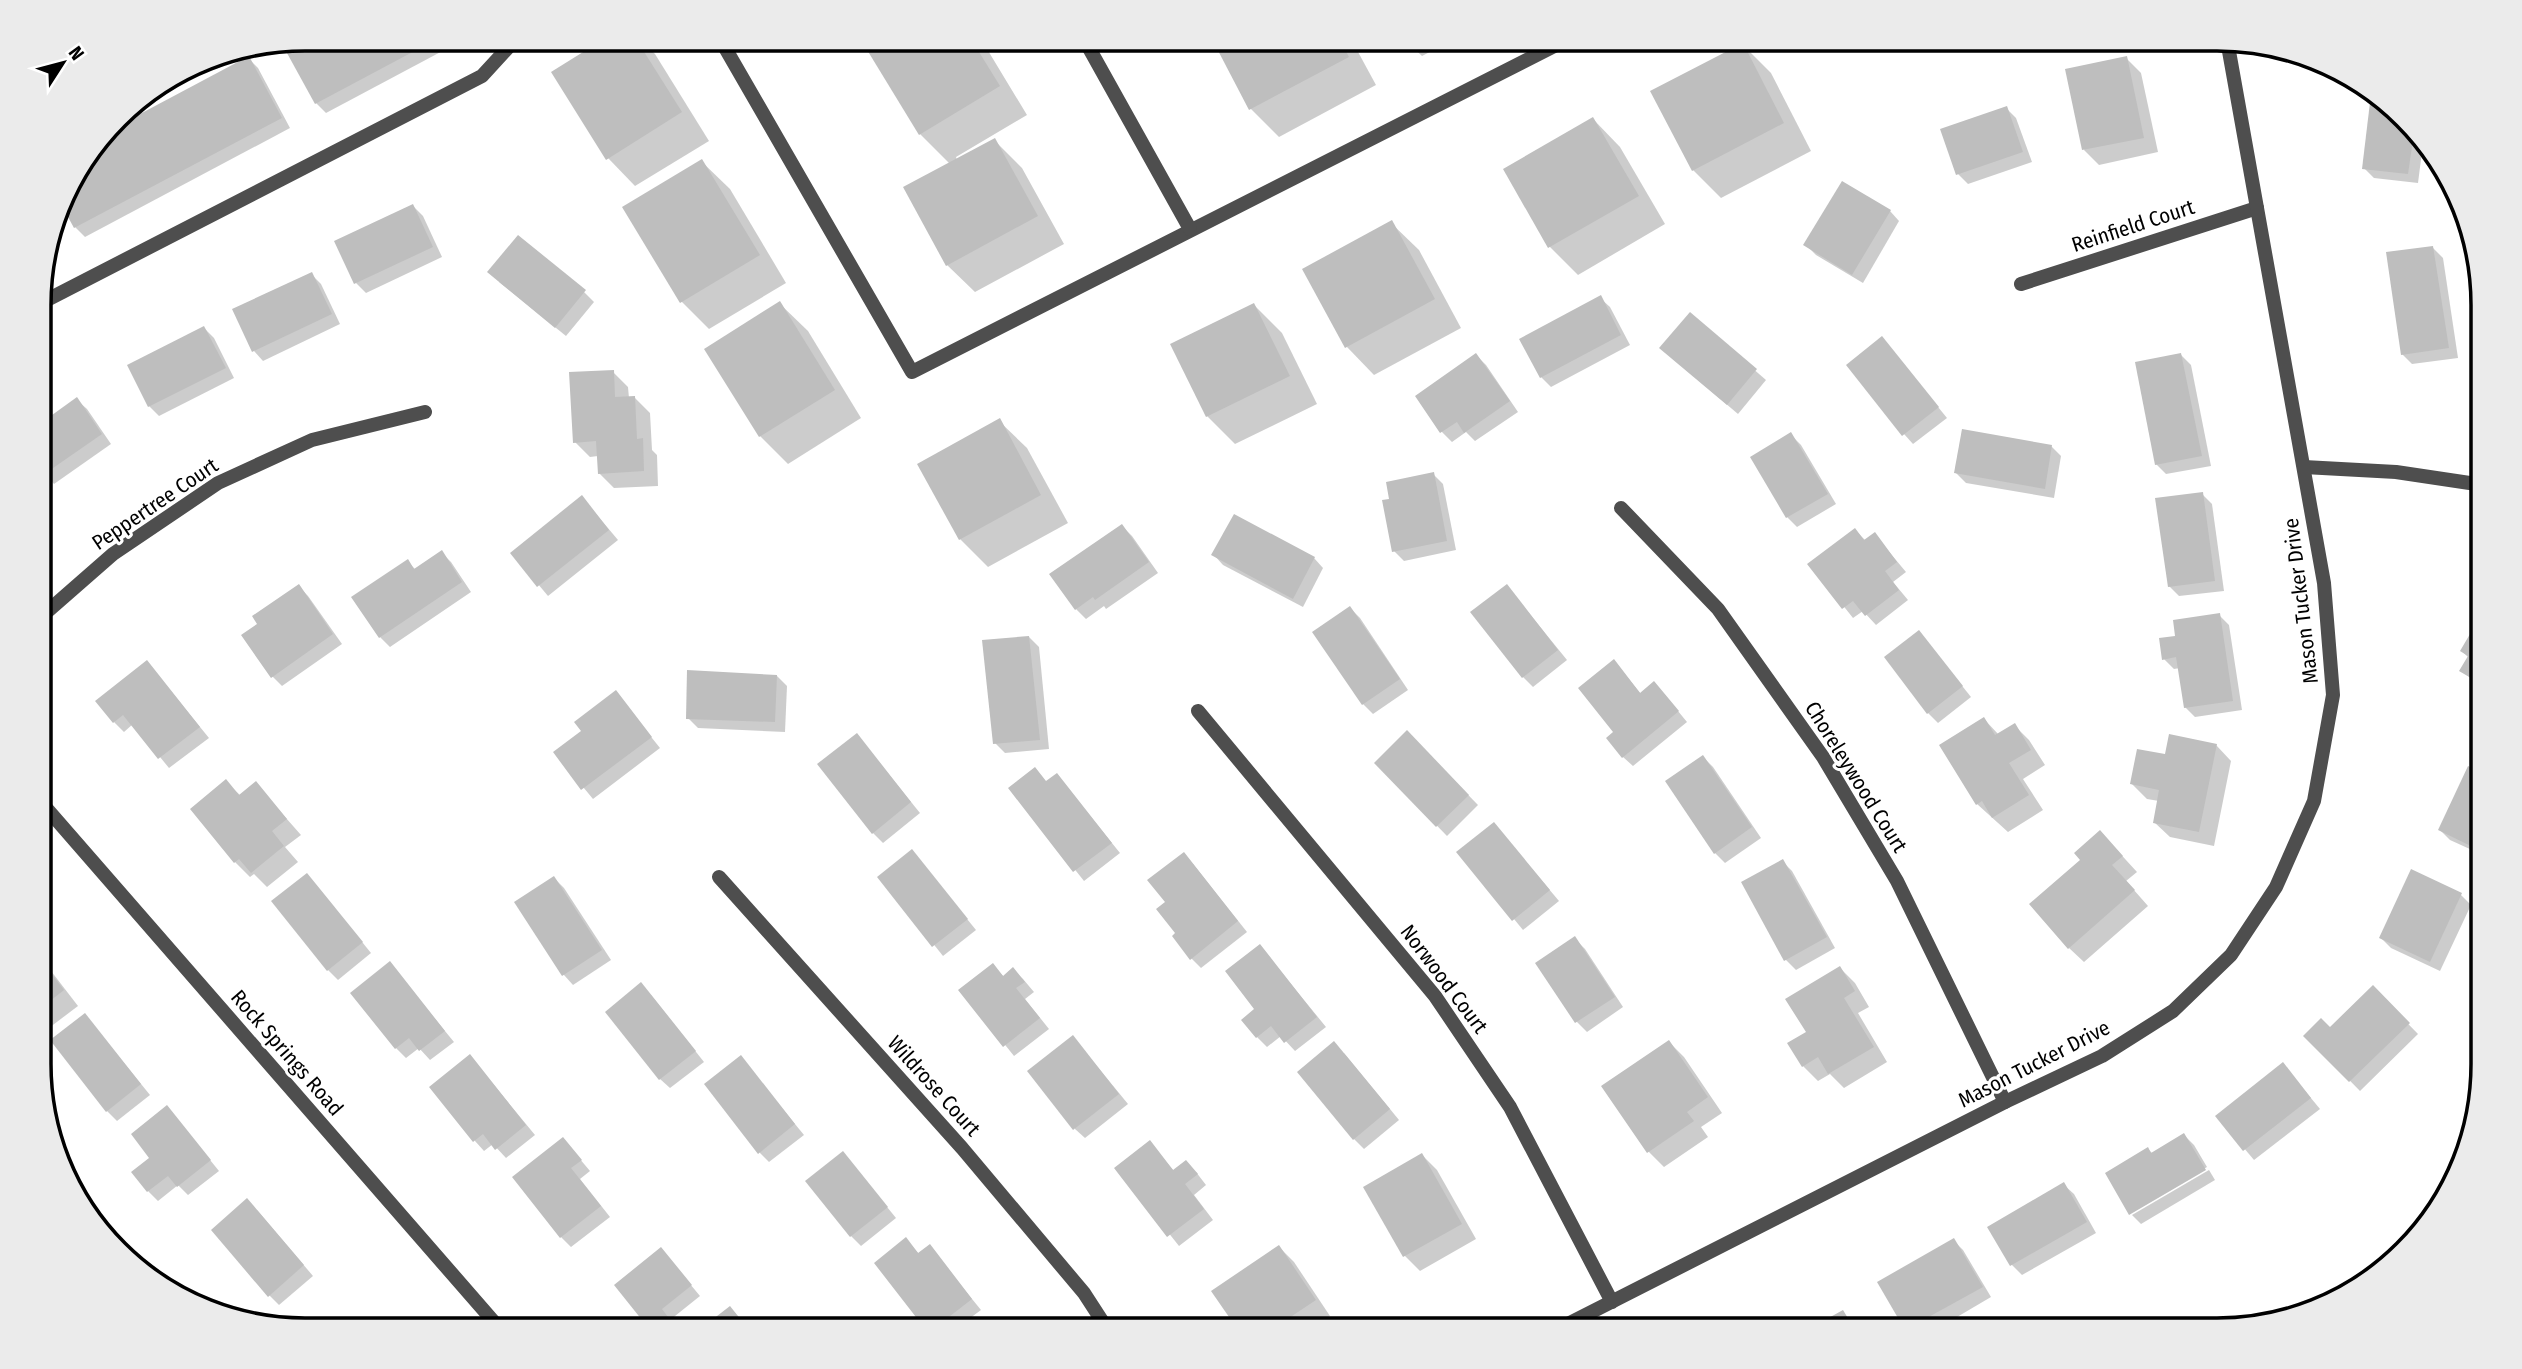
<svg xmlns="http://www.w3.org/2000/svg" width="2522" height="1369" font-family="'Fira Sans Condensed',sans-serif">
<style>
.shadow{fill:#0003}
.building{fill:#bebebe}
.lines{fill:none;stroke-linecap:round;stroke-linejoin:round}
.service{stroke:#4e4e4e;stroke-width:14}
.minor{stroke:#4e4e4e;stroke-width:14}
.tertiary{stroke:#4e4e4e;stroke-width:14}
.labels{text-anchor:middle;stroke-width:6;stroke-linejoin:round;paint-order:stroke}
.street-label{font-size:21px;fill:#000;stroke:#fff}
.rim{fill:none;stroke:#000;stroke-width:3.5}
</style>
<rect width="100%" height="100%" fill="#fff"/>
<!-- shadow -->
<g class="shadow">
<polygon points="304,38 465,39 326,113 316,103 284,45"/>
<polygon points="607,39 639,39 655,54 709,141 635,186 608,158 554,72"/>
<polygon points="867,39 981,39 1027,115 956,157 957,160 994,140 1022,168 1064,244 975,292 947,265 950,164 920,134 863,40"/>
<polygon points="1214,39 1351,39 1376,85 1279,137 1251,109"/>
<polygon points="1404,39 1455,39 1422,56"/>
<polygon points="1743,45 1771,73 1811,151 1721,198 1693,170"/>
<polygon points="2126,58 2141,73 2158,152 2099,165 2084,150"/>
<polygon points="249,59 258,68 290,128 85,237 75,227 62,201 66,186"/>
<polygon points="2373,95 2425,144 2423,144 2418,183 2374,178 2364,168"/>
<polygon points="2006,108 2016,118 2032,162 1968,184 1958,174"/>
<polygon points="1593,119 1620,147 1665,224 1578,275 1550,247 1505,170"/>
<polygon points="702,162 730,189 786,283 709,329 681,301"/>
<polygon points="413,206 423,216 442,257 366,293 356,283"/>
<polygon points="1890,211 1899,221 1863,283 1816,255 1806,245"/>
<polygon points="1391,223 1419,250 1461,328 1374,375 1347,347"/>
<polygon points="2433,248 2443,258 2458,358 2412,364 2402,354"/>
<polygon points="311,274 321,284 340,324 263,361 254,351"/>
<polygon points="499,282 584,292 594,302 566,336"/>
<polygon points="1600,298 1610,307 1630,345 1551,387 1541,377"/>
<polygon points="780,304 808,331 861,418 788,464 760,436"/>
<polygon points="1254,305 1282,333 1317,404 1235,444 1207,416"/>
<polygon points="1690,314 1766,380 1738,414 1672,358"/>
<polygon points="204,328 214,338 234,378 159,416 149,406"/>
<polygon points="1882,338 1947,418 1913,444 1904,434"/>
<polygon points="1476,355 1486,365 1518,412 1475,441 1466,432 1452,442 1442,432 1417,397"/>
<polygon points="2181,355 2191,365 2211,466 2166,474 2156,464"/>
<polygon points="613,372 628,387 629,398 635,398 650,413 652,450 657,455 658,486 614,488 599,473 598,456 590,457 575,442"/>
<polygon points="77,400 87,409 111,444 54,484 41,468 41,425"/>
<polygon points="999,421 1027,448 1068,523 988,567 960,539"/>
<polygon points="1791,435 1801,445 1836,504 1797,527 1787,517 1752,458"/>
<polygon points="2051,446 2061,456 2054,498 1966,483 1956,473"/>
<polygon points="1433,474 1443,484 1456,550 1404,561 1394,551 1391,500"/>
<polygon points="2202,494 2212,504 2224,591 2179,596 2169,586"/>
<polygon points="591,508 618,540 548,596 512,553"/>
<polygon points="1122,526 1132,536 1158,573 1106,609 1104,606 1086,619 1076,609"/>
<polygon points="1855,530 1866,541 1875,535 1906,572 1893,582 1908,600 1876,625 1863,611 1853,618 1810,564"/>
<polygon points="441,552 451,562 471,592 390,647 380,637 407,561 416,570"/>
<polygon points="1214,555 1314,558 1323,568 1303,607 1223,565"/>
<polygon points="298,586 308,596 342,644 282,686 272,676"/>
<polygon points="1507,586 1567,660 1533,687 1523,677"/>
<polygon points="1350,608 1360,618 1408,690 1373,714 1363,704"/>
<polygon points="2219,615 2229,625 2242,710 2195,717 2185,707 2180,668 2174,669 2164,659 2177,637"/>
<polygon points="2483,616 2483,688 2462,671 2469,658 2462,651"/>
<polygon points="1919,632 1971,697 1938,723 1928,713"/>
<polygon points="1029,637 1039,647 1049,749 1005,753 995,743"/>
<polygon points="147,662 209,738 169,768 133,724 124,732 114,722"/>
<polygon points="1623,672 1641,694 1664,694 1687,722 1633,766 1623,757 1616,732"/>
<polygon points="777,676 787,686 785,732 698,728 688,718"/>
<polygon points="616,693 660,748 593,799 555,753 583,732"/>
<polygon points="1984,719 1999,735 2014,725 2029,740 2045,765 2023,779 2043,810 2008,832 1977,804"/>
<polygon points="1407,732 1478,805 1447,836 1376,763"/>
<polygon points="857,735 920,813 883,843 873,833"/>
<polygon points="2216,745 2231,761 2214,846 2170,837 2154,822 2159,801 2147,799 2132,784 2166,756"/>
<polygon points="1703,757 1713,767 1761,838 1725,863 1715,853"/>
<polygon points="1057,775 1120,853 1084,881 1010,788 1047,783"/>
<polygon points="2483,775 2483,855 2450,840 2440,830"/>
<polygon points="226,782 241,796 256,784 301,835 285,847 298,862 267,887 254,874 250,877 235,862 193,809"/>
<polygon points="1494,824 1559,901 1523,930 1459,852"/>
<polygon points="2115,848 2137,872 2126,881 2148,906 2084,962 2069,948"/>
<polygon points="912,851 976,930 943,956 880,877"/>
<polygon points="1782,861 1792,871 1835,948 1796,970 1786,960"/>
<polygon points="1193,864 1247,932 1201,968 1191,958 1167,903"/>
<polygon points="2412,872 2461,895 2471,905 2440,971 2391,948 2381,938"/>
<polygon points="554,878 564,888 611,960 573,985 564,975"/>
<polygon points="316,885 371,953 338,980 328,970"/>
<polygon points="1575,939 1585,949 1623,1007 1587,1032 1577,1022 1538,964"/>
<polygon points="1260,946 1326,1027 1295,1051 1281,1036 1267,1047 1257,1037"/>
<polygon points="41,958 78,1006 41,1034"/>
<polygon points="390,964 454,1042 430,1060 419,1048 406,1058 396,1048"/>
<polygon points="993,965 1004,977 1013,970 1023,979 1034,992 1025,999 1049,1029 1014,1056 961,990"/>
<polygon points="1840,968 1855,983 1869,1007 1858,1013 1887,1062 1844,1088 1830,1074 1818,1081 1803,1066 1808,1032"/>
<polygon points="2373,988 2418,1034 2360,1091 2306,1036 2330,1030"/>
<polygon points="651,995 704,1062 670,1088 660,1079"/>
<polygon points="85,1015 150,1095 117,1121 107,1111"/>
<polygon points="1073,1037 1128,1104 1085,1138 1075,1129"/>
<polygon points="1669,1042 1684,1057 1722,1113 1701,1127 1708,1137 1664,1167 1649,1152 1604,1087"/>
<polygon points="1344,1053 1399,1120 1364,1149 1354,1139"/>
<polygon points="470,1056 535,1135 506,1158 493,1144 484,1151 475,1141"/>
<polygon points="741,1058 804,1135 769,1162 760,1153"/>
<polygon points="2283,1064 2320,1109 2254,1160 2217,1116"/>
<polygon points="167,1107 219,1171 188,1195 178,1185 158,1201 148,1191 152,1158"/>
<polygon points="2184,1135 2194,1145 2207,1167 2131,1212 2148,1149 2153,1154"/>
<polygon points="563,1139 590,1171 580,1179 610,1217 571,1247 561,1237"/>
<polygon points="1150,1143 1174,1171 1196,1172 1206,1185 1194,1195 1213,1220 1179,1246 1117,1168"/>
<polygon points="843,1153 896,1218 861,1246 851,1236"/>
<polygon points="1422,1155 1437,1170 1476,1239 1420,1271 1405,1256"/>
<polygon points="2209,1170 2215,1180 2141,1224 2132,1215"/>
<polygon points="2064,1185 2074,1194 2096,1233 2022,1275 2012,1265 1990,1227"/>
<polygon points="257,1210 313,1276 279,1305 269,1295"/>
<polygon points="906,1239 919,1254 929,1246 981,1310 954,1330 928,1330 876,1263"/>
<polygon points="1953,1240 1963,1250 1991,1297 1935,1330 1907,1330 1880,1283"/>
<polygon points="1279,1247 1294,1262 1330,1316 1308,1330 1240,1330 1214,1291"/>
<polygon points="661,1249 700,1296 670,1320 678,1330 652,1330 616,1285"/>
<polygon points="730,1308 751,1330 702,1330"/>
<polygon points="1843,1312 1857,1330 1811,1330"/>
</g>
<!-- building -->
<g class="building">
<polygon points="304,38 437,39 315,104 282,44"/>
<polygon points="604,39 636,39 682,112 606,160 551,72"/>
<polygon points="863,39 971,39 1000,86 919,135 861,40"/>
<polygon points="1212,39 1340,39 1349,57 1249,110"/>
<polygon points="1743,43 1784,123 1692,171 1650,91"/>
<polygon points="249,56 282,118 74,228 61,204 66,186 108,131"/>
<polygon points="2127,56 2144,138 2082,150 2065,69"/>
<polygon points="2371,94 2414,133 2408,174 2362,169"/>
<polygon points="2007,106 2023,152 1956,175 1940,129"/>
<polygon points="1593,117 1639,196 1548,248 1503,169"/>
<polygon points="995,138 1038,216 946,266 903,187"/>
<polygon points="702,159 760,255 680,303 622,207"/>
<polygon points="1842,181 1891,210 1852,275 1803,245"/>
<polygon points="413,204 433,247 354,284 334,241"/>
<polygon points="1392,220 1435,299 1345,348 1302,269"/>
<polygon points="518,235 586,290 555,328 487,272"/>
<polygon points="2433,246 2449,348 2401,355 2386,252"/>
<polygon points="312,272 332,314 252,352 232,309"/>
<polygon points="1601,295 1621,335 1540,378 1519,339"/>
<polygon points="780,301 835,390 759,437 704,349"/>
<polygon points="1254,303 1290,376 1206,417 1170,344"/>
<polygon points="1690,312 1757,369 1727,405 1659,348"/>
<polygon points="204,326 226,368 148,407 127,365"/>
<polygon points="1882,336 1939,407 1902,436 1846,365"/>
<polygon points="1476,353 1510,401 1464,433 1457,422 1440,433 1415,396"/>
<polygon points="2181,353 2202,456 2155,465 2135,362"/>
<polygon points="614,370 615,397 635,396 637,439 643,438 644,471 598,474 596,441 573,443 569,372"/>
<polygon points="77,397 102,434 43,475 41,472 41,423"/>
<polygon points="1000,418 1041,495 959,540 917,464"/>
<polygon points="1962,429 2052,445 2045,489 1954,473"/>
<polygon points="1791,432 1828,494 1786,518 1750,457"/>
<polygon points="1434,472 1447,541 1392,552 1382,500 1389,499 1386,482"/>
<polygon points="2203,492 2215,581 2168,587 2155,498"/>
<polygon points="582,495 609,530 537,587 510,553"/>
<polygon points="1234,514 1315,557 1293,599 1211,555"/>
<polygon points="1122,524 1149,562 1095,600 1093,597 1075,610 1049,574"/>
<polygon points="1855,528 1864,540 1875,532 1897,562 1885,571 1899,590 1865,616 1853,601 1842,609 1807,564"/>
<polygon points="442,550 462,582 379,638 351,597 408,559 414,569"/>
<polygon points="299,584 333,634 271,678 241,635 257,624 252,616"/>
<polygon points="1507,584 1558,650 1522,678 1470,612"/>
<polygon points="1350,606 1400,679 1362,705 1312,632"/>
<polygon points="2483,612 2483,685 2459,671 2468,656 2460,651"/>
<polygon points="2220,613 2233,701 2184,708 2176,657 2162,660 2159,638 2175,636 2173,620"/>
<polygon points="1919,630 1963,686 1927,714 1884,657"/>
<polygon points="1029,636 1040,740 993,744 982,640"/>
<polygon points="1614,659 1640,693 1654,681 1679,711 1622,758 1606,738 1613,732 1578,688"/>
<polygon points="147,660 200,727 158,759 123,715 113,723 95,701"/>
<polygon points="687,670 777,675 775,722 686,719"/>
<polygon points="616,690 652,737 581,790 553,752 581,731 574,722"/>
<polygon points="1984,717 1995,735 2015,723 2031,750 2009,763 2029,795 1992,818 1982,801 1976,805 1939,745"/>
<polygon points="1407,730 1469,795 1436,827 1374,763"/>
<polygon points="857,733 911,802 872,834 817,764"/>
<polygon points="2169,734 2217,744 2199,832 2153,823 2159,790 2130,784 2137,749 2165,754"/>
<polygon points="1703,755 1752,827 1714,854 1665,781"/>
<polygon points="2468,766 2483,773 2483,842 2479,850 2438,830"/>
<polygon points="1035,767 1046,781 1057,773 1112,843 1073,872 1008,788"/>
<polygon points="226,779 239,795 256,781 287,819 272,831 284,846 251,873 239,859 234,863 190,809"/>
<polygon points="1494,822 1550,890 1512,921 1456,852"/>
<polygon points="2100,830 2123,856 2112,865 2135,890 2068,949 2029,904 2080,860 2074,853"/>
<polygon points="912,849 968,919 932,947 877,877"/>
<polygon points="1184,852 1238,921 1190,960 1172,936 1175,933 1156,909 1165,902 1147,880"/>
<polygon points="1783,859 1827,937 1784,961 1741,882"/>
<polygon points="2411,869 2462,893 2430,962 2379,938"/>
<polygon points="307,873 363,942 327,971 271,901"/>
<polygon points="554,876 602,950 562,976 514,902"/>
<polygon points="1575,936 1615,997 1575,1023 1535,963"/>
<polygon points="1260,944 1317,1017 1284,1043 1271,1026 1256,1038 1241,1020 1254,1009 1225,971"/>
<polygon points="41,960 64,990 41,1008"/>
<polygon points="390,961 445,1031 419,1051 409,1038 395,1049 350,993"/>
<polygon points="993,963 1003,976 1013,967 1025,982 1016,988 1040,1018 1003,1047 958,990"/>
<polygon points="1840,966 1855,991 1844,998 1874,1047 1828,1074 1818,1057 1802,1067 1787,1043 1806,1032 1785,999"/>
<polygon points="641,982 696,1051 659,1080 605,1012"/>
<polygon points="2373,985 2410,1023 2349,1082 2303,1036 2321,1018 2330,1027"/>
<polygon points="85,1013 141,1084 106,1112 50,1040"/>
<polygon points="1073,1035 1119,1094 1073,1130 1027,1071"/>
<polygon points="1669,1040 1708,1097 1687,1112 1694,1121 1647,1153 1601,1086"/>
<polygon points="1334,1041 1390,1109 1353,1140 1297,1072"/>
<polygon points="470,1054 526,1125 495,1150 483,1134 473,1142 429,1087"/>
<polygon points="741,1055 795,1124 758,1154 704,1084"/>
<polygon points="2283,1062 2311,1098 2243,1151 2215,1116"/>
<polygon points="167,1105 211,1160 177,1187 168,1176 147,1192 131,1172 149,1158 131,1134"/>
<polygon points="2184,1133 2206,1170 2129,1215 2105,1173 2148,1147 2151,1153"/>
<polygon points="563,1137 582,1160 571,1168 601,1206 560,1238 512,1177"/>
<polygon points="1150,1140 1173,1170 1186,1160 1198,1174 1185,1184 1204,1209 1167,1237 1114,1168"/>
<polygon points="843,1151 888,1207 850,1237 805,1181"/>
<polygon points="1422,1153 1462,1224 1403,1257 1363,1187"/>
<polygon points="2064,1182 2087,1222 2010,1266 1987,1227"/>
<polygon points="247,1198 304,1265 268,1297 211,1230"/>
<polygon points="906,1237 918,1253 930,1244 972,1299 932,1330 926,1330 874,1263"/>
<polygon points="1954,1238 1983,1287 1905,1330 1877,1282"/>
<polygon points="1279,1245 1316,1300 1271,1330 1238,1330 1211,1291"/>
<polygon points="661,1247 692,1285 662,1309 671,1321 660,1330 650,1330 614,1285"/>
<polygon points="730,1306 749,1330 699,1330"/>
<polygon points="1843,1310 1855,1330 1807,1330"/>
</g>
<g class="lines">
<!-- service -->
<polyline class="service" points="41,303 482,76 516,39"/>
<!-- minor -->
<g class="minor">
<polyline points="720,39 912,372 1568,39"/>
<polyline points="1084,39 1190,229"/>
<polyline points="2021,284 2257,208"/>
<polyline points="2304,467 2396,472 2483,485"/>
<polyline points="1621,508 1718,609 1823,757 1897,881 2005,1102"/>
<polyline points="41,617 113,554 218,483 312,440 425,412"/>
<polyline points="1198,711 1435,996 1510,1107 1612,1302"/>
<polyline points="719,877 962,1148 1084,1293 1108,1330"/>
<polyline points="1556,1330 2005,1102 2102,1056 2173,1011 2231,955 2276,887 2314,801 2333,695 2324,583 2227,40"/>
</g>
<!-- tertiary -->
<polyline class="tertiary" points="41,802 501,1330"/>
</g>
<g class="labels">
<!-- street labels -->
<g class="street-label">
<text transform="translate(2133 226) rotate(-18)" y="7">Reinfield Court</text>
<text transform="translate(155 504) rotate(-34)" y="7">Peppertree Court</text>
<text transform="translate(2301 601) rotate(-97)" y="7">Mason Tucker Drive</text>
<text transform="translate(1856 777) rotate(58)" y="7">Choreleywood Court</text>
<text transform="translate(1444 979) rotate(53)" y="7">Norwood Court</text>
<text transform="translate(287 1053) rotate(49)" y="7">Rock Springs Road</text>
<text transform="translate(2034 1064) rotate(-27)" y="7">Mason Tucker Drive</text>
<text transform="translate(934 1086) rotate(48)" y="7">Wildrose Court</text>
</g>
</g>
<!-- crop -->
<path d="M0 0H2522V1369H0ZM305 51H2217A254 254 0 0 1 2471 305V1064A254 254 0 0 1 2217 1318H305A254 254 0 0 1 51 1064V305A254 254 0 0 1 305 51Z" fill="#ebebeb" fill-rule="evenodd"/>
<path class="rim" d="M305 51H2217A254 254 0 0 1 2471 305V1064A254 254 0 0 1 2217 1318H305A254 254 0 0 1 51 1064V305A254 254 0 0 1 305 51Z"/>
<!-- north arrow -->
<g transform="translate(63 63) rotate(54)" stroke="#ffffff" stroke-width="5" paint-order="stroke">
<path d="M0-5L12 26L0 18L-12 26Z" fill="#000000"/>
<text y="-10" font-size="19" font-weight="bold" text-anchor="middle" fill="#000000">N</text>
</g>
</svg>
